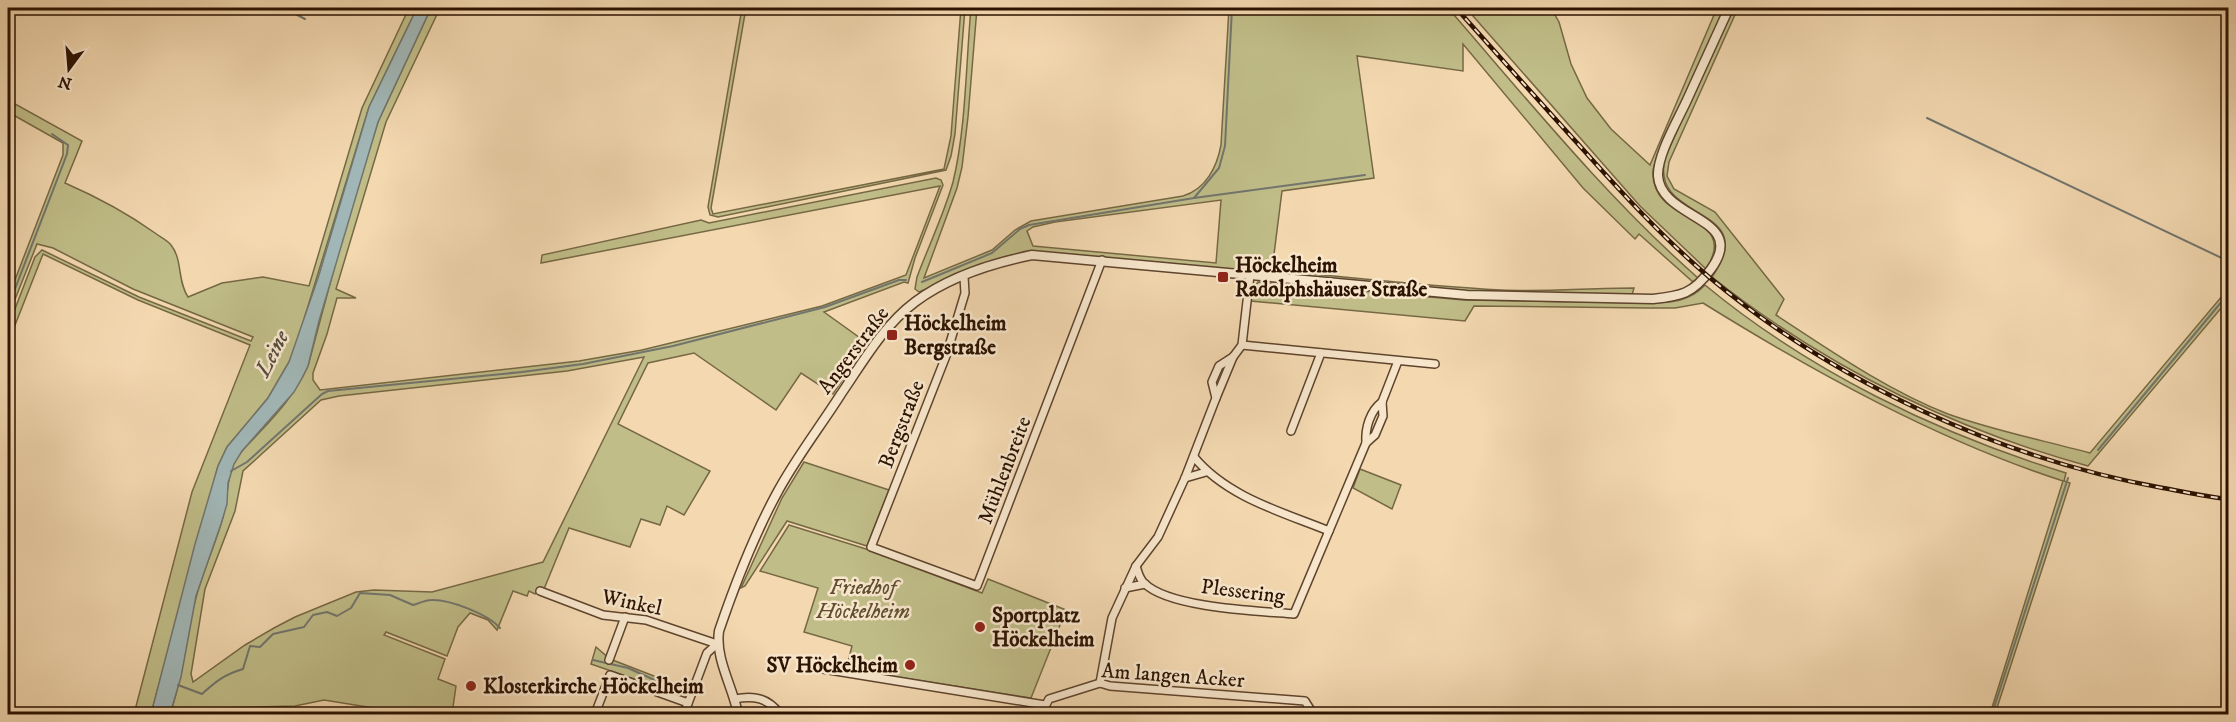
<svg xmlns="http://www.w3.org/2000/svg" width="2236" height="722" font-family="'IM FELL DW Pica',serif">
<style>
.green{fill:#c0bd88;stroke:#766844;stroke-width:1.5;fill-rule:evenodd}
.water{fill:#a1b7b7;stroke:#72756e;stroke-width:1.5}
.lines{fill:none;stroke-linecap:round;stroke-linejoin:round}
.stream{stroke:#72756e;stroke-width:2}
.minor-casing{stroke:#5e442d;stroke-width:10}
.tertiary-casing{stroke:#5e442d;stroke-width:11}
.minor{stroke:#f7e6cc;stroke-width:7}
.tertiary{stroke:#f7e6cc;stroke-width:8}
.rail-casing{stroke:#2c1201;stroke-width:4.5}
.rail{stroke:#f7e6cc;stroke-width:2;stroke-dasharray:7;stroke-linecap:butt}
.poi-dot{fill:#8f2418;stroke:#f7e6cc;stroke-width:2}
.labels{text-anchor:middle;stroke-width:5;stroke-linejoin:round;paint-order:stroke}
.poi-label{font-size:21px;font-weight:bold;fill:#2c1201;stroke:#f7e6cc;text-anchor:start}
.street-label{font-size:21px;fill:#2c1201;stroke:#f7e6cc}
.park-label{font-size:21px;font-style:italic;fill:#604e30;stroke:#f7e6cc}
.water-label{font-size:22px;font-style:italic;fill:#554c41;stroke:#f7e6cc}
</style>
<rect width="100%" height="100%" fill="#f3d8b0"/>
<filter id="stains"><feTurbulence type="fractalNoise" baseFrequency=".00333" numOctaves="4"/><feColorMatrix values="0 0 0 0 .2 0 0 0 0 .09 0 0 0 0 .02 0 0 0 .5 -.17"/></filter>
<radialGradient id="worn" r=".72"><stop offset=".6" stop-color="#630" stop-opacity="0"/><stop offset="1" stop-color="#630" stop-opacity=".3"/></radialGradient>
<!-- green -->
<g class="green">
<path d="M409 8H417L369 107 297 342 289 362 268 398 227 447 218 466 151 714H134L192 492 250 345 138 300 43 254 8 343V327L35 257 42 250 139 297 251 341 253 337 133 289 53 248 37 244 8 317V298L63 155V143L8 112V100L82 141 65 183C97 197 127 213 155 233 160 237 167 240 171 245 183 260 177 281 188 297L222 283 263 277 309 286 362 108Z"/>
<path d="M431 8H440L386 122 336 289 356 298H337L327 334 313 373V380L320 390 579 361 642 350 822 306 906 275 940 186 541 263 542 255 701 220 709 223 936 178 941 180 943 185 915 258 908 283 904 282 824 312 867 343 833 394 801 373 776 410 694 353 648 363 618 424 710 471 684 515 667 506 660 525 641 519 630 547 569 528 544 589 539 587 535 594 529 591 527 596 513 591 497 630 488 620 470 613 458 627 447 656 386 632 384 635 445 659 438 679 456 686 452 714H411L324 700 295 706 216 708 186 714H170C184 675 185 634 197 594 204 568 216 543 223 517 228 499 226 480 234 463 239 452 249 444 257 435 277 414 296 393 308 366L346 224 378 122ZM644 357 543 562 432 592 374 590 356 592 295 617 274 628 245 645 193 682 191 674 205 589 235 511 243 471 321 400 339 396 567 371Z"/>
<polygon points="742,8 746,8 711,208 713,214 944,169 951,136 961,8 965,8 955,134 951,156 946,170 718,217 710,215 708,207"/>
<path d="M971 8H977L968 117 962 167 957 188 924 278 992 250 1015 230 1031 221 1183 196C1206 189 1217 167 1221 145L1229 8H1448C1528 100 1606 197 1698 278L1693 282 1639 234 1635 239 1583 188 1463 44V71L1357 56 1374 178 1282 191 1272 270C1348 277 1425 286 1501 290 1546 292 1589 288 1634 288L1632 295 1493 294 1268 273V269L1249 267 1248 271 1033 251 1004 257 919 292 915 289 917 277C929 245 944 214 953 182 966 129 966 62 971 8ZM1221 200 1216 263 1033 246 1027 231 1033 227 1055 222Z"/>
<path d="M1466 8H1551L1559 22 1571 64 1587 98 1611 129 1650 165 1717 8H1725L1660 150C1658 157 1653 165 1653 172 1651 226 1742 213 1706 269L1640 206Z"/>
<path d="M1732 8H1738L1669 162 1667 176 1674 189 1715 212 1784 299 1776 315C1831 351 1887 390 1948 414 1995 431 2042 440 2090 453L2228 289V300L2088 466C1950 428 1824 366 1712 277 1763 203 1649 224 1665 158Z"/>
<path d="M1258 282 1464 300 1651 303C1672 303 1690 301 1705 285 1809 371 1936 433 2066 473L2064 481 2070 483 1995 714H1990L2063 481C1939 441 1814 372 1703 303L1675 308H1648L1474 306 1465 321 1251 301 1252 290Z"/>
<polygon points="804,462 889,490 867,546 787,521 745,586 741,588 782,498"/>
<polygon points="1360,469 1401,485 1392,509 1353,488"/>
<polygon points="789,525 866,549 982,593 988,579 1066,610 1031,698 846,669 852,646 804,632 818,588 760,571"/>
<polygon points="596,647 610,659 672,683 671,692 591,664"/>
</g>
<!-- water -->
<polygon class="water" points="417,8 431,8 378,122 319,321 308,366 302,378 294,392 242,451 234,464 228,483 227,504 221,524 196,596 181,677 170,714 151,714 195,544 218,466 227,447 268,398 289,362 319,275 369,107"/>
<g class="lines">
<!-- stream -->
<g class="stream">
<polyline points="284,8 305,19"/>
<polyline points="1927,118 2228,261"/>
<polyline points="1194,198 1219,168 1225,146 1232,8"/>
<polyline points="922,282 992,253 1020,229 1029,225 1194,198 1365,175"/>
<polyline points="8,307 67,154 68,145 52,134"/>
<polyline points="2098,450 2228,294"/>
<polyline points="231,471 247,462 322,394 328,391 522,372 583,364 673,346 825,307 899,280 906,280"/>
<polyline points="593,660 628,668 670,687"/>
<path d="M178 685 202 694C215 682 225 674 243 669L250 646 260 647 273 634 304 627 313 615 327 612 337 616 351 608 360 593 390 595 413 605C418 604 425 600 431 600 449 599 488 614 500 628"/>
<polyline points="1992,714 2068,478"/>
</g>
<!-- minor casing -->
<g class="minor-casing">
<g id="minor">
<polyline points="964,277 965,293 946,356 871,547 977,586 1102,260"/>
<polyline points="1242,345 1435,364"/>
<polyline points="1216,398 1233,357"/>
<polyline points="1291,431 1321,353"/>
<path d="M1366 443C1365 428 1370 411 1382 402"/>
<path d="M1194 457C1227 497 1282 512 1329 531"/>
<polyline points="1185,478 1206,472"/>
<path d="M1136 566C1138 572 1139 578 1144 583 1169 608 1258 611 1294 614L1366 443 1375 435 1383 416 1382 402 1398 361"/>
<polyline points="1125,588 1145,584"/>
<polyline points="540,591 603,615 646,620 717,644 707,653 684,714"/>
<polyline points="609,660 625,617"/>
<polyline points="823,669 1045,705"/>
<polyline points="1100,683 1112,618 1136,566 1158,537 1185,478 1216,398 1212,382 1219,366 1233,357 1242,345 1250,275"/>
<path d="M735 699C754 695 768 698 780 714"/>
<polyline points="595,714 610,675 688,703"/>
<polyline points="1041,714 1049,699 1100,683 1110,686 1305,701 1310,709 1310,714"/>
</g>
</g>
<!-- tertiary casing -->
<g class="tertiary-casing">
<path id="tertiary" d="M738 714C733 687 715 659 719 631 735 584 753 537 777 493 795 459 820 427 841 394 863 362 883 326 915 302 947 278 993 263 1032 255L1467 295 1653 299C1681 296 1693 294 1711 269 1749 217 1661 220 1658 176 1657 155 1678 120 1687 100 1701 69 1715 38 1729 8"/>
</g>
<!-- minor -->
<use href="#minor" class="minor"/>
<!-- tertiary -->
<use href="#tertiary" class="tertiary"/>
<!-- rail casing -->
<g class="rail-casing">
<path id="rail" d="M1456 8C1497 54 1538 100 1579 145 1620 191 1662 237 1709 277 1834 382 2002 459 2163 488 2185 492 2207 497 2228 499"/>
</g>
<!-- rail -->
<use href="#rail" class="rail"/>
</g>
<!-- markers -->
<g class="poi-dot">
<rect x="1217" y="271" width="12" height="12" rx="3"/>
<rect x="886" y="329" width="12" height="12" rx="3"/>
<circle cx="980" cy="627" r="6"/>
<circle cx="910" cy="665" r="6"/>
<circle cx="471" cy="686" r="6"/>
</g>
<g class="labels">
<!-- poi labels -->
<g class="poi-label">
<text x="1235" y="272">Höckelheim<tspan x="1235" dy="24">Radolphshäuser Straße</tspan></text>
<text x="904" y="330">Höckelheim<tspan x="904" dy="24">Bergstraße</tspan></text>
<text x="992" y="622">Sportplatz<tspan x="992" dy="24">Höckelheim</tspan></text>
<text x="898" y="672" text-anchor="end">SV Höckelheim</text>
<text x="483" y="693">Klosterkirche Höckelheim</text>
</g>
<!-- street labels -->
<g class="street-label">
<text transform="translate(853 350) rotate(-53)" y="7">Angerstraße</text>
<text transform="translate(901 424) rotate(-69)" y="7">Bergstraße</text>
<text transform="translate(1004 470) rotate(-69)" y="7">Mühlenbreite</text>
<text transform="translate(1243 591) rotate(7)" y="7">Plessering</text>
<text transform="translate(632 602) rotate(12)" y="7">Winkel</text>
<text transform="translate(1173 675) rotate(4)" y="7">Am langen Acker</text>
</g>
<!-- park labels -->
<g class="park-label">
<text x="863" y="594">Friedhof<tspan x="863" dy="24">Höckelheim</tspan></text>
</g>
<!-- water labels -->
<g class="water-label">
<text transform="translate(271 353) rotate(-63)" y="8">Leine</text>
</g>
</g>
<!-- margin -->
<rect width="2236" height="722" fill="none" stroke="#f3d8b0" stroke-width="30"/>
<rect x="9" y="9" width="2218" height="704" fill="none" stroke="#2c1201" stroke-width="3"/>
<rect x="15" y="15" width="2206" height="692" fill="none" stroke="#2c1201" stroke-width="1.5"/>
<!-- north arrow -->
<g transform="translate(69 69) rotate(196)" stroke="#f7e6cc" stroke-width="4.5" paint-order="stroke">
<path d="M0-4.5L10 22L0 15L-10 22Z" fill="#2c1201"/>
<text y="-9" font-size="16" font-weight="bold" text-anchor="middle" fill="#2c1201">N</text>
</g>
<rect width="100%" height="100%" filter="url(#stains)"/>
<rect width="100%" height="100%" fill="url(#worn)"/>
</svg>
